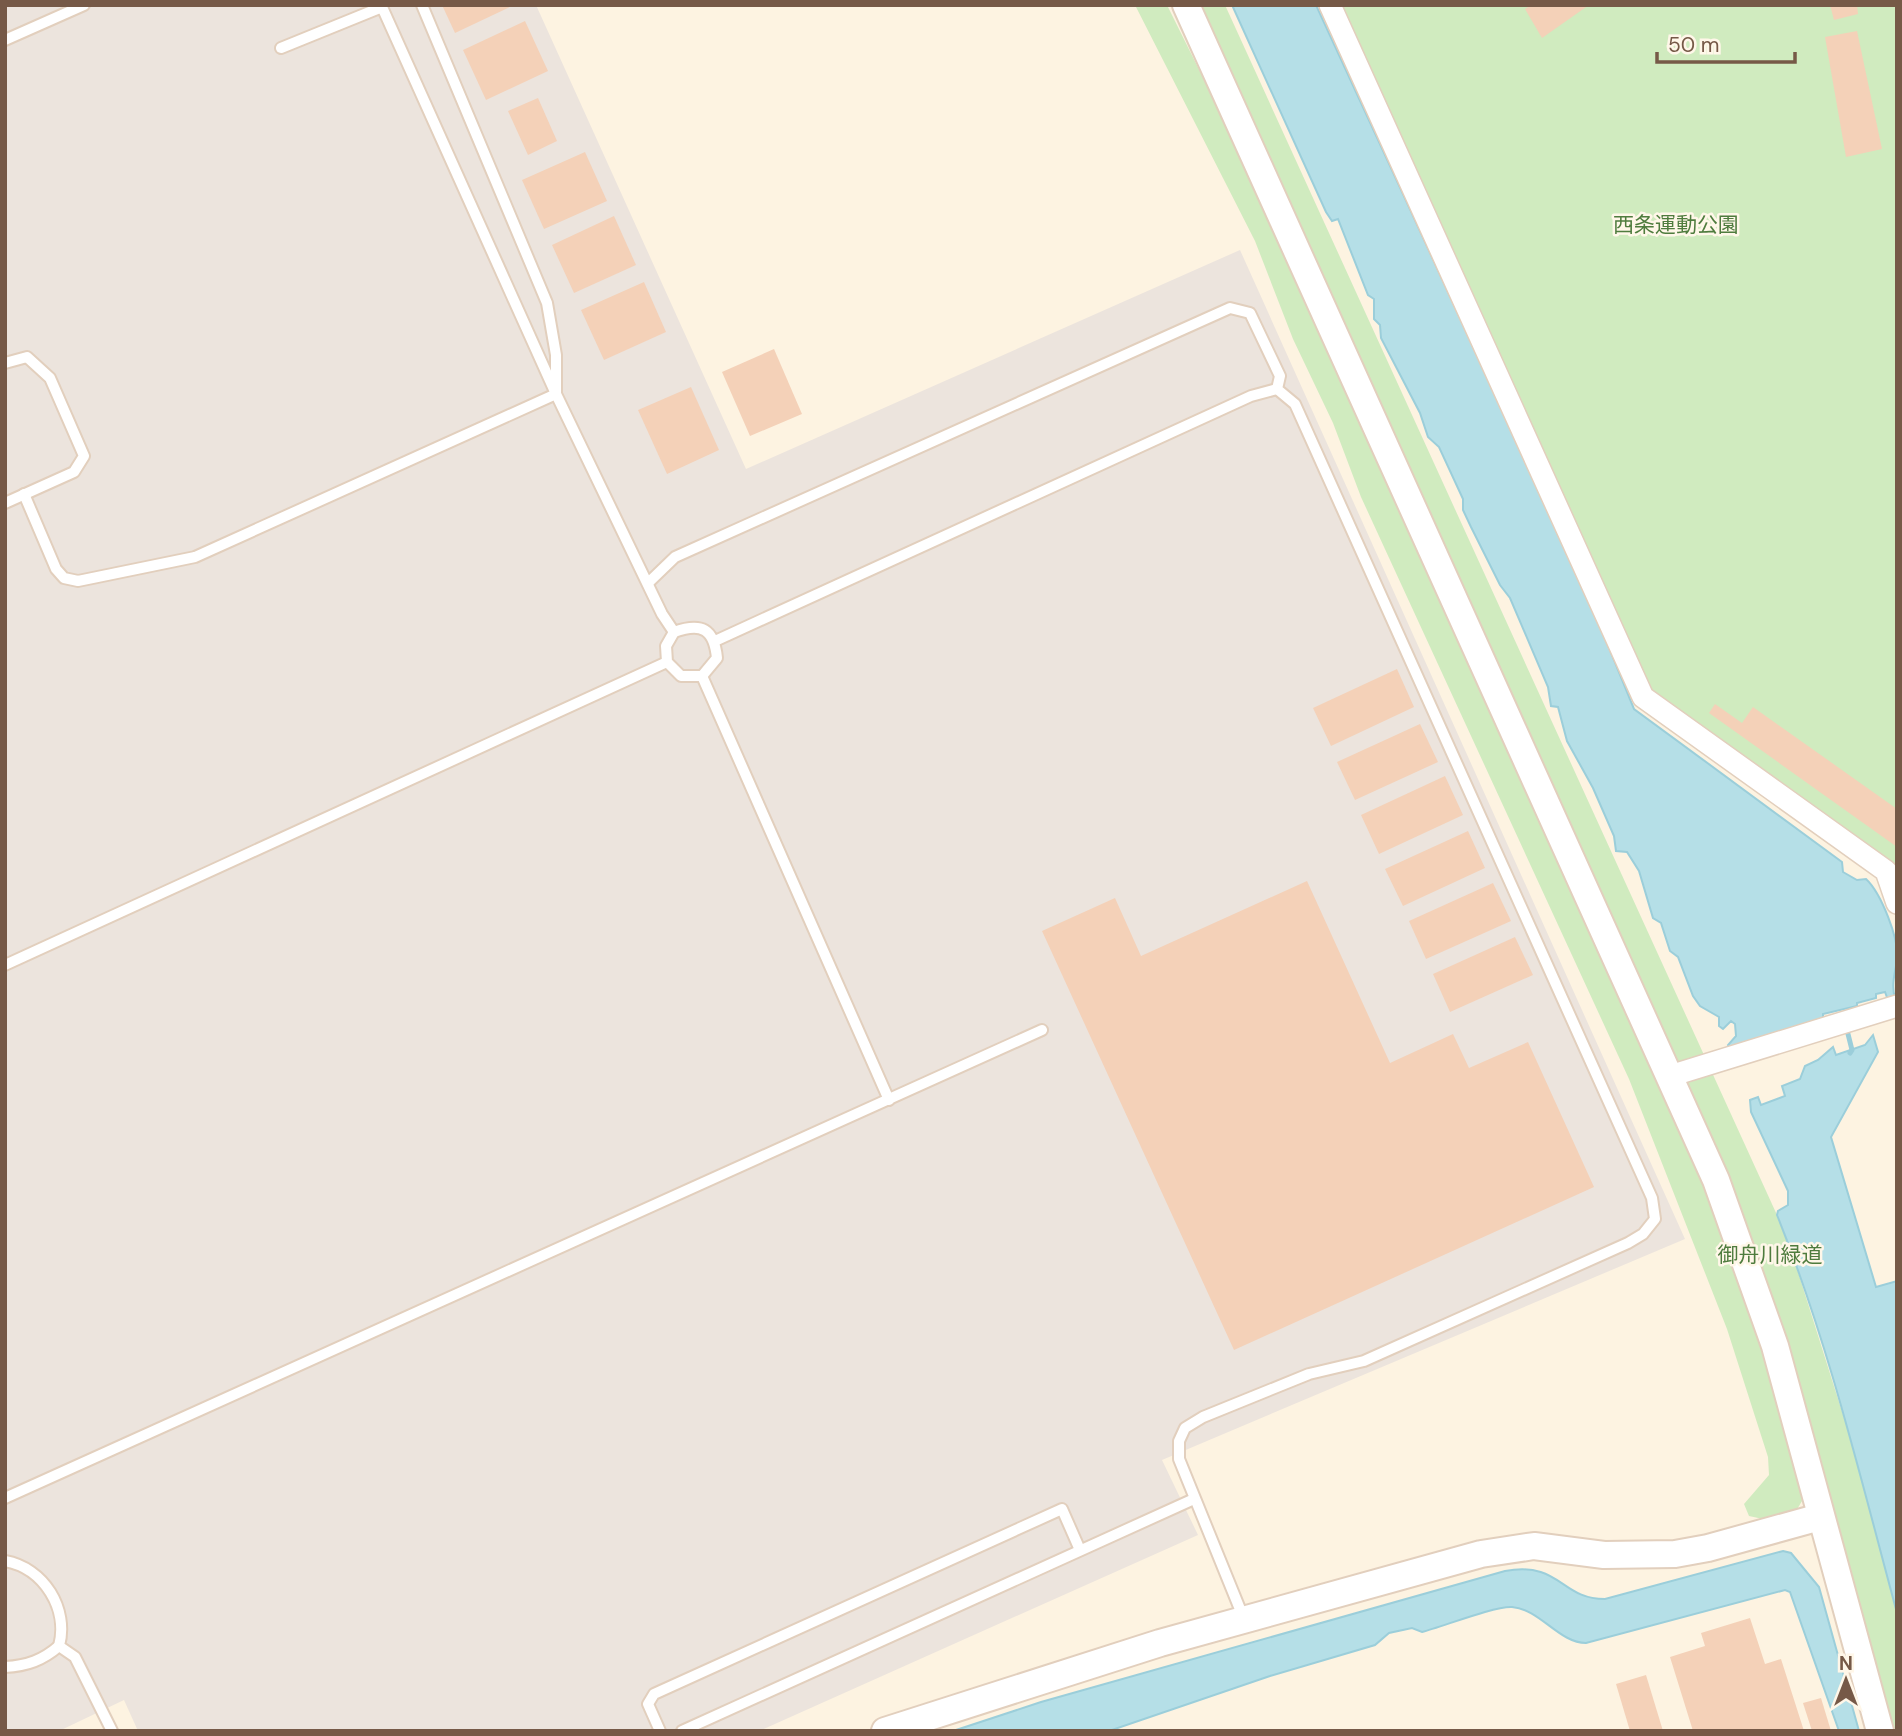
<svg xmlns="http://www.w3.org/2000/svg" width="1902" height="1736" font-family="'DM Sans','Noto Sans JP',sans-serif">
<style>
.industrial{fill:#ece4dd}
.green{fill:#d0ebbf}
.water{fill:#b5dfe7;stroke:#9bceda;stroke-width:2}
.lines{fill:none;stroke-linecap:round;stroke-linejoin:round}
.stream{stroke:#9bceda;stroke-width:5}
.building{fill:#f4d1b8}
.service-casing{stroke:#e2cfbd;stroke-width:14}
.minor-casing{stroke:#e2cfbd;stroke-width:24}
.tertiary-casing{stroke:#e2cfbd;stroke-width:30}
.service{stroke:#fff;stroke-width:10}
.minor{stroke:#fff;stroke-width:21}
.tertiary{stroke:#fff;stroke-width:26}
.labels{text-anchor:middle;stroke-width:5;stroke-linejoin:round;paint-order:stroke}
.park-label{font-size:21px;fill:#4f7c3e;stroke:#fff7e9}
</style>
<rect width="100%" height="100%" fill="#fdf3e1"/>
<!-- industrial -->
<polygon class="industrial" points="5,5 536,5 746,469 1240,250 1685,1239 1162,1460 1198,1535 759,1731 138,1731 124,1700 59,1731 5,1731"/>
<!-- green -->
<g class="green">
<polygon points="1135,5 1167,5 1238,148 1689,1148 1751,1318 1789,1439 1800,1481 1802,1501 1796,1511 1763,1519 1749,1516 1744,1504 1769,1475 1768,1457 1727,1329 1629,1079 1361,497 1333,423 1293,339 1255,241"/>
<polygon points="1193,5 1225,5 1777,1215 1792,1253 1850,1437 1897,1613 1897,1731 1891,1731 1790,1369"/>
<polygon points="1335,5 1897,5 1897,882 1648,693"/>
</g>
<!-- water -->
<g class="water">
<path d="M1232 5H1316L1588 596 1634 709 1842 862 1843 872 1857 880 1866 879C1881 893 1900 940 1897 961 1895 972 1891 986 1895 998L1888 1000 1885 992 1876 994V998L1857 1003V1006L1823 1014V1021L1731 1050 1728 1045 1736 1036 1735 1024 1731 1021 1723 1029 1719 1026V1017L1700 1006 1693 996 1678 957 1670 951 1661 923 1653 918 1639 871 1627 852 1616 851 1614 836 1593 788 1567 741 1558 707 1551 706 1548 687 1510 598 1500 585 1471 527 1463 510V499L1439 447 1428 437 1420 413 1381 338 1380 325 1374 319V299L1368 295 1338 219 1332 221 1326 212Z"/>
<path d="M1873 1035 1878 1052 1831 1137 1876 1287 1897 1281V1613C1861 1480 1829 1344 1777 1215L1778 1211 1788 1205V1191L1751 1112 1750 1100 1758 1097 1761 1105 1785 1096 1782 1086 1800 1079 1805 1066 1818 1060 1833 1047 1836 1055 1865 1045Z"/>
<path d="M1783 1551 1791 1553 1819 1587 1859 1731H1839L1790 1592 1785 1590 1586 1643C1559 1643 1540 1609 1512 1607 1494 1606 1442 1627 1422 1632L1412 1628 1389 1633 1375 1645 1270 1676 1109 1731H953L1041 1702 1505 1571C1561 1561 1560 1599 1605 1599Z"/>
</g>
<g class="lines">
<!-- stream -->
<polyline class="stream" points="1846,1026 1852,1050 1850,1053"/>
</g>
<!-- building -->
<g class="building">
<polygon points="442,5 514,5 455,33"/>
<polygon points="1531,5 1589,5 1542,38 1525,9"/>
<polygon points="1830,5 1857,5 1858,14 1834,20"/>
<polygon points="525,21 548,71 486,100 463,50"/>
<polygon points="1857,31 1882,149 1846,157 1825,37"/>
<polygon points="538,98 557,141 528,155 508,111"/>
<polygon points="585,152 607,201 544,229 522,180"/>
<polygon points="614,216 636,265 574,293 552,245"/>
<polygon points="644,282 666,332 604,360 581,310"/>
<polygon points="774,349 802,414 750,436 722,372"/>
<polygon points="691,387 719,450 667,474 638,410"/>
<polygon points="1397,669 1414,707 1331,746 1313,708"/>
<polygon points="1715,704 1742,723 1753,707 1897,809 1897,847 1709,713"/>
<polygon points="1420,724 1438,762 1355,800 1337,762"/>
<polygon points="1445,776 1463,815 1379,854 1361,815"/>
<polygon points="1468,831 1485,868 1403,906 1385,869"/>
<polygon points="1307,881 1390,1063 1453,1034 1469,1068 1528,1042 1594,1187 1234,1350 1042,931 1115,898 1141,956"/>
<polygon points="1493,883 1511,921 1426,959 1409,921"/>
<polygon points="1515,937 1533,975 1450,1012 1433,974"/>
<polygon points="1750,1618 1765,1664 1781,1659 1804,1731 1693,1731 1670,1657 1705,1646 1701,1633"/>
<polygon points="1646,1675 1663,1731 1630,1731 1616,1684"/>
<polygon points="1821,1698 1831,1731 1812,1731 1803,1703"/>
</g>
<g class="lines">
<!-- service casing -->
<g class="service-casing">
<g id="service">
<polyline points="5,40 84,5"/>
<polyline points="281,48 382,7 556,394 662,614 674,632 666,646 667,662 681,676 702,676 889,1100"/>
<polyline points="5,363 27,357 50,378 84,456 74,472 5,503"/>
<polyline points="24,494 56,569 64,578 78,581 195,557 556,394 556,355 547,303 422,5"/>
<polyline points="648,583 675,557 1230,308 1250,313 1280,376 1277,389 1295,404 1652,1198 1655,1219 1643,1234 1628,1243 1364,1361 1309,1374 1203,1417 1185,1428 1179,1441 1179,1459 1244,1619"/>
<path d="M674 632C702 622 714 629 717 658L702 676"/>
<polyline points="715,641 1251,396 1277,389"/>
<polyline points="5,965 667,662"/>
<polyline points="5,1498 1042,1030"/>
<path d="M5 1561C44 1568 69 1609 59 1646L75 1657 112 1731"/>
<path d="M5 1667C27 1666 43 1660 59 1646"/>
<polyline points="660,1731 648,1704 654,1694 1062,1509 1080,1550"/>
<polyline points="682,1731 1194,1499"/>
</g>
</g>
<!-- minor casing -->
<g class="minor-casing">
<g id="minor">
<polyline points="1330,5 1643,697 1886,871 1897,903"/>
<polyline points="1670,1076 1897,1006"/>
</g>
</g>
<!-- tertiary casing -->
<g class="tertiary-casing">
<g id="tertiary">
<polyline points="1186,5 1716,1180 1775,1346 1880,1731"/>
<polyline points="885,1731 1160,1643 1481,1554 1534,1546 1604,1555 1675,1554 1708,1548 1820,1517"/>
</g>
</g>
<!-- service -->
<use href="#service" class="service"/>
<!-- minor -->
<use href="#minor" class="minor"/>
<!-- tertiary -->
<use href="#tertiary" class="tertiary"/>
</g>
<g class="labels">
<!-- park labels -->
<g class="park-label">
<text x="1676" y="232">西条運動公園</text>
<text x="1770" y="1262">御舟川緑道</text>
</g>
</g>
<!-- border -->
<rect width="1902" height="1736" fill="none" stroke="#765947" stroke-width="14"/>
<!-- north arrow -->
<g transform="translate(1846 1680)" stroke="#fff7e9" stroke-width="5" paint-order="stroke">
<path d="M0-5L12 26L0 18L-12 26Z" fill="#765947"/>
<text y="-10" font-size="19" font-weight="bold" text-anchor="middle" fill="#765947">N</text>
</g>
<!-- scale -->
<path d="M1657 52v10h138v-10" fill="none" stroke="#765947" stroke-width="3.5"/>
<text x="1668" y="52" font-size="21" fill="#765947" stroke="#fff7e9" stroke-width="5" paint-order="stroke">50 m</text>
</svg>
